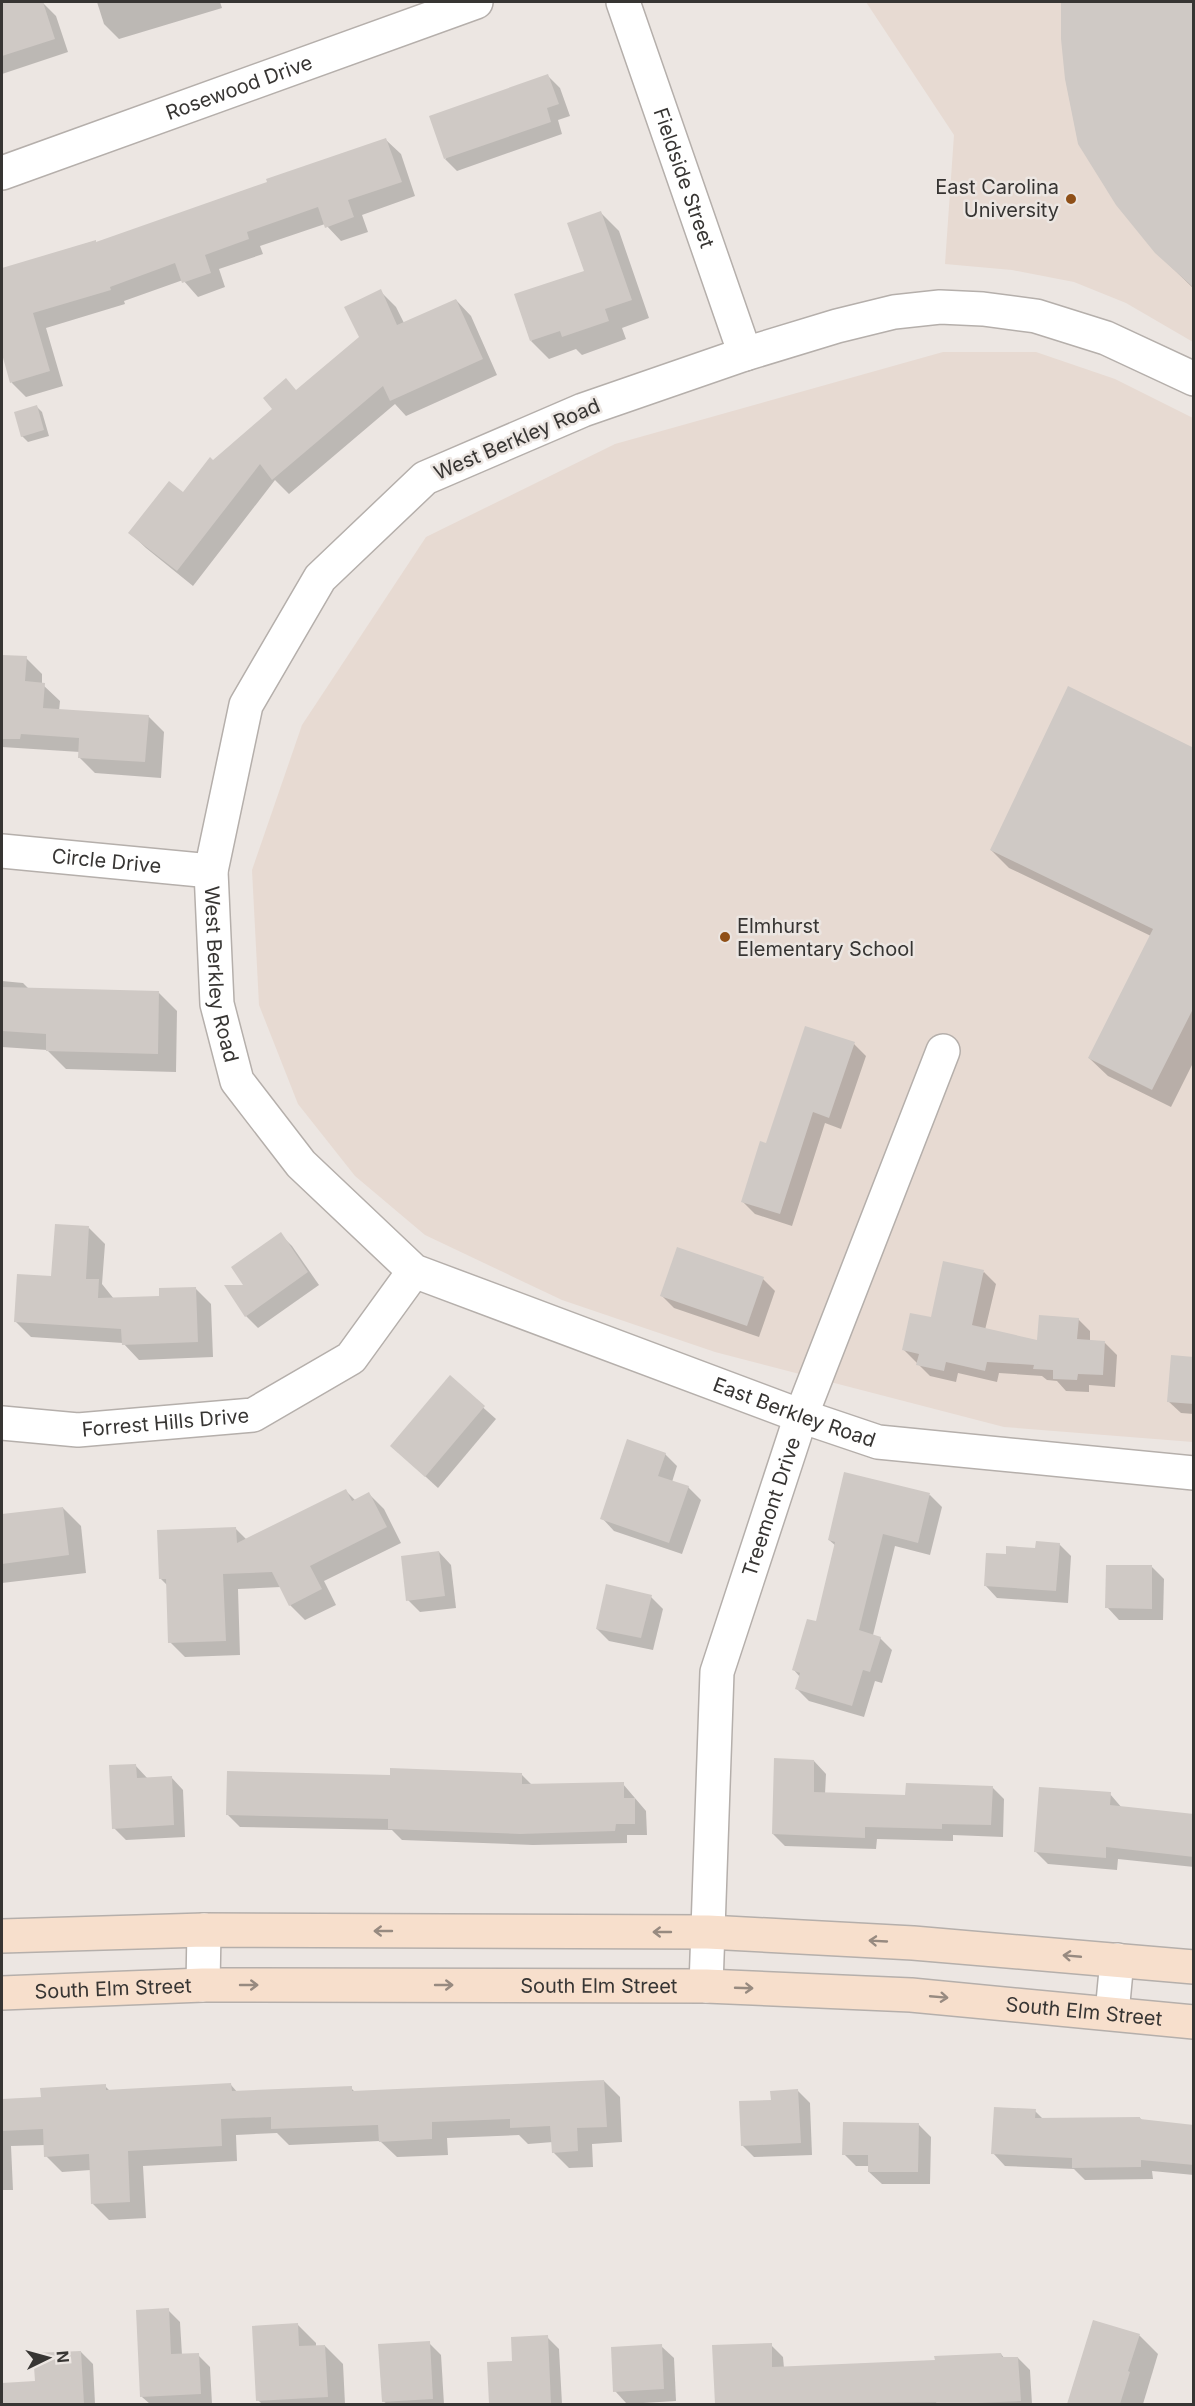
<svg xmlns="http://www.w3.org/2000/svg" width="1195" height="2406" font-family="Inter,sans-serif">
<style>
.built{fill:#e7dad2}
.shadow{fill:#0003}
.building{fill:#cfc9c5}
.lines{fill:none;stroke-linecap:round;stroke-linejoin:round}
.street-casing{stroke:#b5afab;stroke-width:36}
.secondary-casing{stroke:#b5afab;stroke-width:36}
.street{stroke:#fff;stroke-width:33}
.secondary{stroke:#f7dfcc;stroke-width:33}
.oneway{stroke:#978a80}
.poi-dot{fill:#8f4f17;stroke:#ece6e2;stroke-width:2}
.labels{text-anchor:middle;stroke-width:5;stroke-linejoin:round;paint-order:stroke}
.street-label{font-size:20px;fill:#373533;stroke:#ece6e2}
.poi-label{font-size:20px;fill:#373533;stroke:#ece6e2;text-anchor:end}
</style>
<rect width="100%" height="100%" fill="#ece6e2"/>
<!-- built -->
<g class="built">
<polygon points="866,2 1193,2 1193,342 1126,303 1074,282 1012,270 945,264 954,135"/>
<polygon points="943,352 1036,352 1115,379 1193,418 1193,1442 1004,1427 715,1352 562,1300 425,1235 355,1176 298,1104 259,1005 252,870 302,725 426,537 615,444"/>
</g>
<!-- shadow -->
<g class="shadow">
<polygon points="2,2 24,2 29,7 42,2 56,16 68,52 2,74"/>
<polygon points="97,2 220,2 222,8 119,39 104,24"/>
<polygon points="1064,2 1194,2 1194,289 1156,252 1062,39"/>
<polygon points="548,76 560,88 570,116 558,120 562,134 457,171 445,159"/>
<polygon points="386,140 401,154 415,196 362,215 368,232 341,241 325,224 260,246 263,254 219,269 225,287 198,297 183,280 124,301 125,304 46,328 63,386 26,397 12,383 2,349 2,316 9,314 2,290 2,269 95,241 97,244"/>
<polygon points="601,213 619,231 649,318 622,328 626,339 582,355 576,349 549,359 531,341 586,272"/>
<polygon points="380,291 396,307 404,323 456,300 471,316 497,375 406,416 395,404 289,494 275,480 193,586 146,548 130,533 183,494 213,462 360,338"/>
<polygon points="37,407 42,412 49,436 28,442 22,436"/>
<polygon points="2,656 26,658 42,674 42,684 60,701 59,711 148,716 164,732 161,778 95,773 79,757 80,752 2,747"/>
<polygon points="1194,750 1194,1061 1171,1107 1108,1076 1089,1058 1151,936 1009,868 991,850"/>
<polygon points="2,981 23,983 29,989 159,993 177,1011 176,1072 66,1069 47,1050 2,1047"/>
<polygon points="854,1044 866,1056 841,1129 825,1123 792,1226 755,1214 743,1202 767,1145"/>
<polygon points="89,1228 105,1244 102,1284 114,1299 161,1297 195,1288 211,1304 213,1357 139,1360 123,1343 31,1337 15,1321 53,1278"/>
<polygon points="280,1234 292,1246 319,1285 258,1328 246,1316 246,1286"/>
<polygon points="984,1272 996,1284 985,1330 1038,1342 1078,1319 1090,1331 1090,1342 1105,1343 1117,1355 1115,1387 1089,1385 1089,1392 1066,1391 1057,1381 1047,1380 1042,1376 999,1373 997,1382 958,1373 956,1382 930,1376 904,1350 932,1319"/>
<polygon points="763,1279 775,1291 759,1337 674,1308 662,1296"/>
<polygon points="1194,1359 1194,1414 1181,1413 1168,1401"/>
<polygon points="450,1378 496,1419 438,1488 392,1446"/>
<polygon points="665,1454 677,1466 672,1482 688,1487 701,1500 682,1554 614,1531 602,1518"/>
<polygon points="346,1491 356,1501 369,1494 384,1509 401,1543 324,1581 336,1605 305,1620 290,1605 281,1587 238,1589 240,1655 185,1657 170,1642 168,1586 161,1579 235,1528 247,1540"/>
<polygon points="930,1495 942,1507 930,1555 895,1546 873,1635 880,1638 892,1650 882,1683 875,1681 864,1717 809,1701 797,1689 800,1677 794,1670 817,1623 836,1546 829,1540"/>
<polygon points="63,1508 81,1526 86,1573 2,1583 2,1516"/>
<polygon points="1059,1544 1071,1556 1068,1603 997,1598 985,1585 1007,1556"/>
<polygon points="439,1552 451,1565 456,1608 420,1612 408,1600"/>
<polygon points="1152,1567 1164,1579 1163,1620 1119,1620 1107,1607"/>
<polygon points="651,1597 663,1609 653,1650 609,1641 597,1629"/>
<polygon points="814,1761 826,1774 825,1794 907,1796 992,1787 1004,1799 1003,1837 953,1835 953,1841 877,1839 876,1849 785,1846 773,1834"/>
<polygon points="135,1765 148,1779 171,1777 183,1790 185,1837 126,1840 114,1828"/>
<polygon points="522,1775 532,1785 623,1784 646,1811 647,1835 627,1835 627,1843 533,1845 402,1840 392,1830 240,1827 228,1815 392,1777"/>
<polygon points="1110,1794 1122,1808 1194,1816 1194,1867 1118,1859 1117,1870 1048,1864 1036,1852"/>
<polygon points="604,2081 620,2097 622,2142 592,2144 593,2167 569,2168 553,2152 553,2142 528,2144 519,2135 447,2138 448,2155 397,2157 380,2141 289,2145 277,2133 236,2135 237,2161 143,2166 146,2218 109,2220 93,2204 91,2170 62,2172 46,2156 45,2145 11,2146 13,2190 2,2190 2,2101 42,2099 105,2086 110,2091 231,2085 238,2093 351,2088 356,2093"/>
<polygon points="798,2091 810,2103 812,2155 754,2157 742,2145 773,2101"/>
<polygon points="1035,2111 1043,2119 1140,2118 1143,2121 1194,2126 1194,2175 1152,2171 1153,2179 1085,2180 1074,2169 1005,2166 993,2153"/>
<polygon points="919,2125 931,2137 930,2184 882,2184 869,2172 869,2166 856,2166 844,2154"/>
<polygon points="168,2310 180,2322 182,2355 198,2355 210,2367 212,2404 150,2404 142,2397"/>
<polygon points="1094,2321 1140,2336 1158,2354 1143,2404 1069,2404"/>
<polygon points="298,2325 316,2343 316,2347 325,2346 343,2364 345,2404 262,2404 258,2400"/>
<polygon points="547,2337 559,2349 562,2404 491,2404 489,2364 514,2362"/>
<polygon points="429,2343 441,2355 444,2404 387,2404 383,2401"/>
<polygon points="771,2345 783,2357 784,2368 936,2361 1001,2354 1005,2359 1018,2358 1030,2370 1032,2404 716,2404 714,2347"/>
<polygon points="661,2346 674,2358 676,2401 627,2404 615,2391"/>
<polygon points="81,2352 93,2364 95,2404 25,2404 24,2383 36,2383"/>
</g>
<!-- building -->
<g class="building">
<polygon points="2,2 43,2 55,39 2,56"/>
<polygon points="1061,2 1194,2 1194,288 1155,253 1116,205 1078,144 1065,79 1061,39"/>
<polygon points="548,74 559,104 547,108 551,122 444,159 429,116"/>
<polygon points="386,138 402,182 348,200 354,217 325,228 318,207 247,232 249,239 205,255 211,273 182,283 175,263 110,287 111,290 33,313 50,371 10,383 2,354 2,268 96,240 96,242 267,182 266,179"/>
<polygon points="601,211 632,300 605,309 609,321 562,337 560,331 530,341 514,294 584,271 567,223"/>
<polygon points="381,289 397,325 456,299 483,359 390,401 383,386 272,480 260,464 177,571 128,533 169,481 183,492 210,457 213,460 272,409 263,398 286,378 296,390 359,337 344,307"/>
<polygon points="37,405 44,430 21,437 14,412"/>
<polygon points="2,655 27,656 25,681 45,683 43,708 149,715 145,762 78,758 79,738 21,734 20,739 2,739"/>
<polygon points="1068,686 1194,748 1194,1007 1152,1090 1088,1058 1153,929 990,850"/>
<polygon points="2,987 159,991 158,1054 46,1051 46,1034 2,1031"/>
<polygon points="805,1026 855,1042 829,1118 813,1112 780,1214 741,1202 760,1141 766,1143"/>
<polygon points="55,1224 89,1226 86,1279 99,1279 98,1298 159,1296 159,1288 196,1287 198,1342 122,1345 121,1329 14,1322 17,1274 51,1276"/>
<polygon points="281,1232 308,1272 245,1317 224,1285 243,1285 231,1267"/>
<polygon points="677,1247 764,1277 747,1326 660,1296"/>
<polygon points="943,1261 984,1270 972,1325 1037,1340 1039,1315 1079,1318 1077,1339 1105,1341 1103,1375 1078,1374 1077,1380 1053,1379 1053,1370 1033,1369 1034,1365 987,1362 985,1371 946,1362 944,1371 916,1365 919,1354 902,1350 910,1313 931,1317"/>
<polygon points="1171,1355 1194,1357 1194,1404 1167,1402"/>
<polygon points="450,1375 485,1406 425,1477 390,1446"/>
<polygon points="627,1439 666,1453 658,1476 689,1486 669,1543 600,1519"/>
<polygon points="844,1472 930,1493 918,1543 883,1534 859,1630 881,1637 870,1672 863,1670 852,1706 795,1689 800,1673 792,1670 807,1619 816,1621 835,1542 828,1540"/>
<polygon points="346,1489 352,1501 369,1492 387,1527 310,1566 322,1589 289,1606 272,1572 223,1574 226,1641 168,1643 166,1579 159,1579 157,1530 236,1527 237,1543"/>
<polygon points="63,1507 69,1555 2,1564 2,1514"/>
<polygon points="1036,1541 1060,1543 1056,1591 984,1586 986,1553 1006,1554 1006,1546 1035,1548"/>
<polygon points="439,1551 445,1596 406,1601 401,1556"/>
<polygon points="1106,1565 1152,1565 1152,1609 1105,1608"/>
<polygon points="606,1584 652,1595 641,1638 596,1629"/>
<polygon points="774,1758 814,1760 814,1792 905,1795 906,1783 993,1786 991,1825 942,1824 942,1829 865,1827 865,1838 772,1834"/>
<polygon points="136,1764 137,1778 172,1776 174,1825 112,1829 109,1765"/>
<polygon points="390,1768 522,1773 522,1784 624,1782 624,1798 635,1798 635,1824 616,1824 615,1831 520,1834 388,1829 388,1819 226,1815 227,1771 390,1775"/>
<polygon points="1039,1787 1111,1792 1110,1805 1194,1814 1194,1857 1106,1847 1106,1858 1034,1852"/>
<polygon points="604,2080 607,2127 577,2128 578,2151 552,2153 550,2126 510,2128 510,2119 432,2122 432,2139 379,2142 378,2125 271,2129 271,2117 221,2119 222,2146 128,2151 130,2202 91,2204 89,2154 44,2157 43,2129 2,2131 2,2099 41,2097 40,2088 106,2084 106,2090 231,2083 232,2091 352,2086 352,2091"/>
<polygon points="798,2089 801,2143 741,2146 739,2101 771,2100 770,2091"/>
<polygon points="994,2107 1036,2109 1035,2118 1140,2117 1140,2119 1194,2125 1194,2165 1141,2160 1141,2167 1072,2168 1072,2158 991,2154"/>
<polygon points="843,2122 919,2123 918,2172 868,2172 868,2155 842,2155"/>
<polygon points="169,2308 171,2354 199,2353 201,2394 140,2397 136,2310"/>
<polygon points="1093,2320 1140,2334 1128,2371 1130,2372 1120,2404 1067,2404"/>
<polygon points="298,2323 299,2346 325,2345 328,2397 256,2401 252,2326"/>
<polygon points="548,2335 551,2404 489,2404 487,2362 512,2361 511,2337"/>
<polygon points="430,2341 433,2399 382,2402 378,2344"/>
<polygon points="772,2343 772,2367 935,2360 934,2356 1001,2353 1002,2357 1018,2357 1021,2401 953,2404 937,2404 936,2402 715,2404 712,2345"/>
<polygon points="662,2344 664,2389 613,2392 611,2347"/>
<polygon points="81,2351 84,2404 2,2404 2,2383 35,2381 33,2353"/>
</g>
<g class="lines">
<!-- street casing -->
<g class="street-casing">
<g id="street">
<path id="s1" d="M623 2 745 354"/>
<path id="s2" d="M2 173 476 2"/>
<path id="s3" d="M1194 379 1106 338 1036 316 983 309 940 307 894 312 837 326 745 354 583 410 425 478 320 578 246 705 211 871 217 1004 237 1081 301 1164 414 1271 801 1416 878 1442 1194 1473"/>
<path id="s4" d="M2 851 211 871"/>
<path id="s5" d="M2 1423 78 1430 253 1415 351 1358 414 1271"/>
<polyline points="203,1985 204,1930"/>
<path id="s6" d="M706 1986 717 1672 801 1416 943 1051"/>
<polyline points="1112,2013 1117,1960"/>
</g>
</g>
<!-- secondary casing -->
<g class="secondary-casing">
<g id="secondary">
<polyline points="2,1936 204,1930 708,1932 913,1943 1194,1967"/>
<path id="s7" d="M2 1993 203 1985 706 1986 911 1995 1194 2022"/>
</g>
</g>
<!-- street -->
<use href="#street" class="street"/>
<!-- secondary -->
<use href="#secondary" class="secondary"/>
</g>
<!-- one-way arrows -->
<defs><path id="oneway-shaft" d="M-6 0H5M1.5-3L5.5 0L1.5 3" fill="none" stroke-width="1.6" stroke-linecap="round" stroke-linejoin="round" transform="scale(1.5)"/></defs>
<g class="oneway">
<use href="#oneway-shaft" transform="translate(383 1931) rotate(-180)"/>
<use href="#oneway-shaft" transform="translate(662 1932) rotate(-180)"/>
<use href="#oneway-shaft" transform="translate(878 1941) rotate(-177)"/>
<use href="#oneway-shaft" transform="translate(1072 1956) rotate(-175)"/>
<use href="#oneway-shaft" transform="translate(249 1985)"/>
<use href="#oneway-shaft" transform="translate(444 1985)"/>
<use href="#oneway-shaft" transform="translate(744 1988) rotate(2)"/>
<use href="#oneway-shaft" transform="translate(939 1997) rotate(5)"/>
</g>
<!-- markers -->
<g class="poi-dot">
<circle cx="1071" cy="199" r="6"/>
<circle cx="725" cy="937" r="6"/>
</g>
<g class="labels">
<!-- street labels -->
<g class="street-label">
<text dy="7" stroke="none"><textPath href="#s2" startOffset="252">Rosewood Drive</textPath></text>
<text dy="7" stroke="none"><textPath href="#s1" startOffset="186">Fieldside Street</textPath></text>
<text transform="translate(517 439) rotate(-23)" y="7">West Berkley Road</text>
<text dy="7" stroke="none"><textPath href="#s4" startOffset="105">Circle Drive</textPath></text>
<text dy="7" stroke="none"><textPath href="#s3" startOffset="1377">West Berkley Road</textPath></text>
<text dy="7" stroke="none"><textPath href="#s3" startOffset="2152">East Berkley Road</textPath></text>
<text dy="7" stroke="none"><textPath href="#s5" startOffset="164">Forrest Hills Drive</textPath></text>
<text dy="7" stroke="none"><textPath href="#s6" startOffset="488">Treemont Drive</textPath></text>
<text dy="7" stroke="none"><textPath href="#s7" startOffset="597">South Elm Street</textPath></text>
<text dy="7" stroke="none"><textPath href="#s7" startOffset="111">South Elm Street</textPath></text>
<text dy="7" stroke="none"><textPath href="#s7" startOffset="1083">South Elm Street</textPath></text>
</g>
<!-- poi labels -->
<g class="poi-label">
<text x="1059" y="194">East Carolina<tspan x="1059" dy="23">University</tspan></text>
<text x="737" y="933" text-anchor="start">Elmhurst<tspan x="737" dy="23">Elementary School</tspan></text>
</g>
</g>
<!-- border -->
<rect width="1195" height="2406" fill="none" stroke="#373533" stroke-width="6"/>
<!-- north arrow -->
<g transform="translate(48 2358) rotate(85)" stroke="#ece6e2" stroke-width="4.5" paint-order="stroke">
<path d="M0-4.5L10 22L0 15L-10 22Z" fill="#373533"/>
<text y="-9" font-size="16" font-weight="bold" text-anchor="middle" fill="#373533">N</text>
</g>
</svg>
